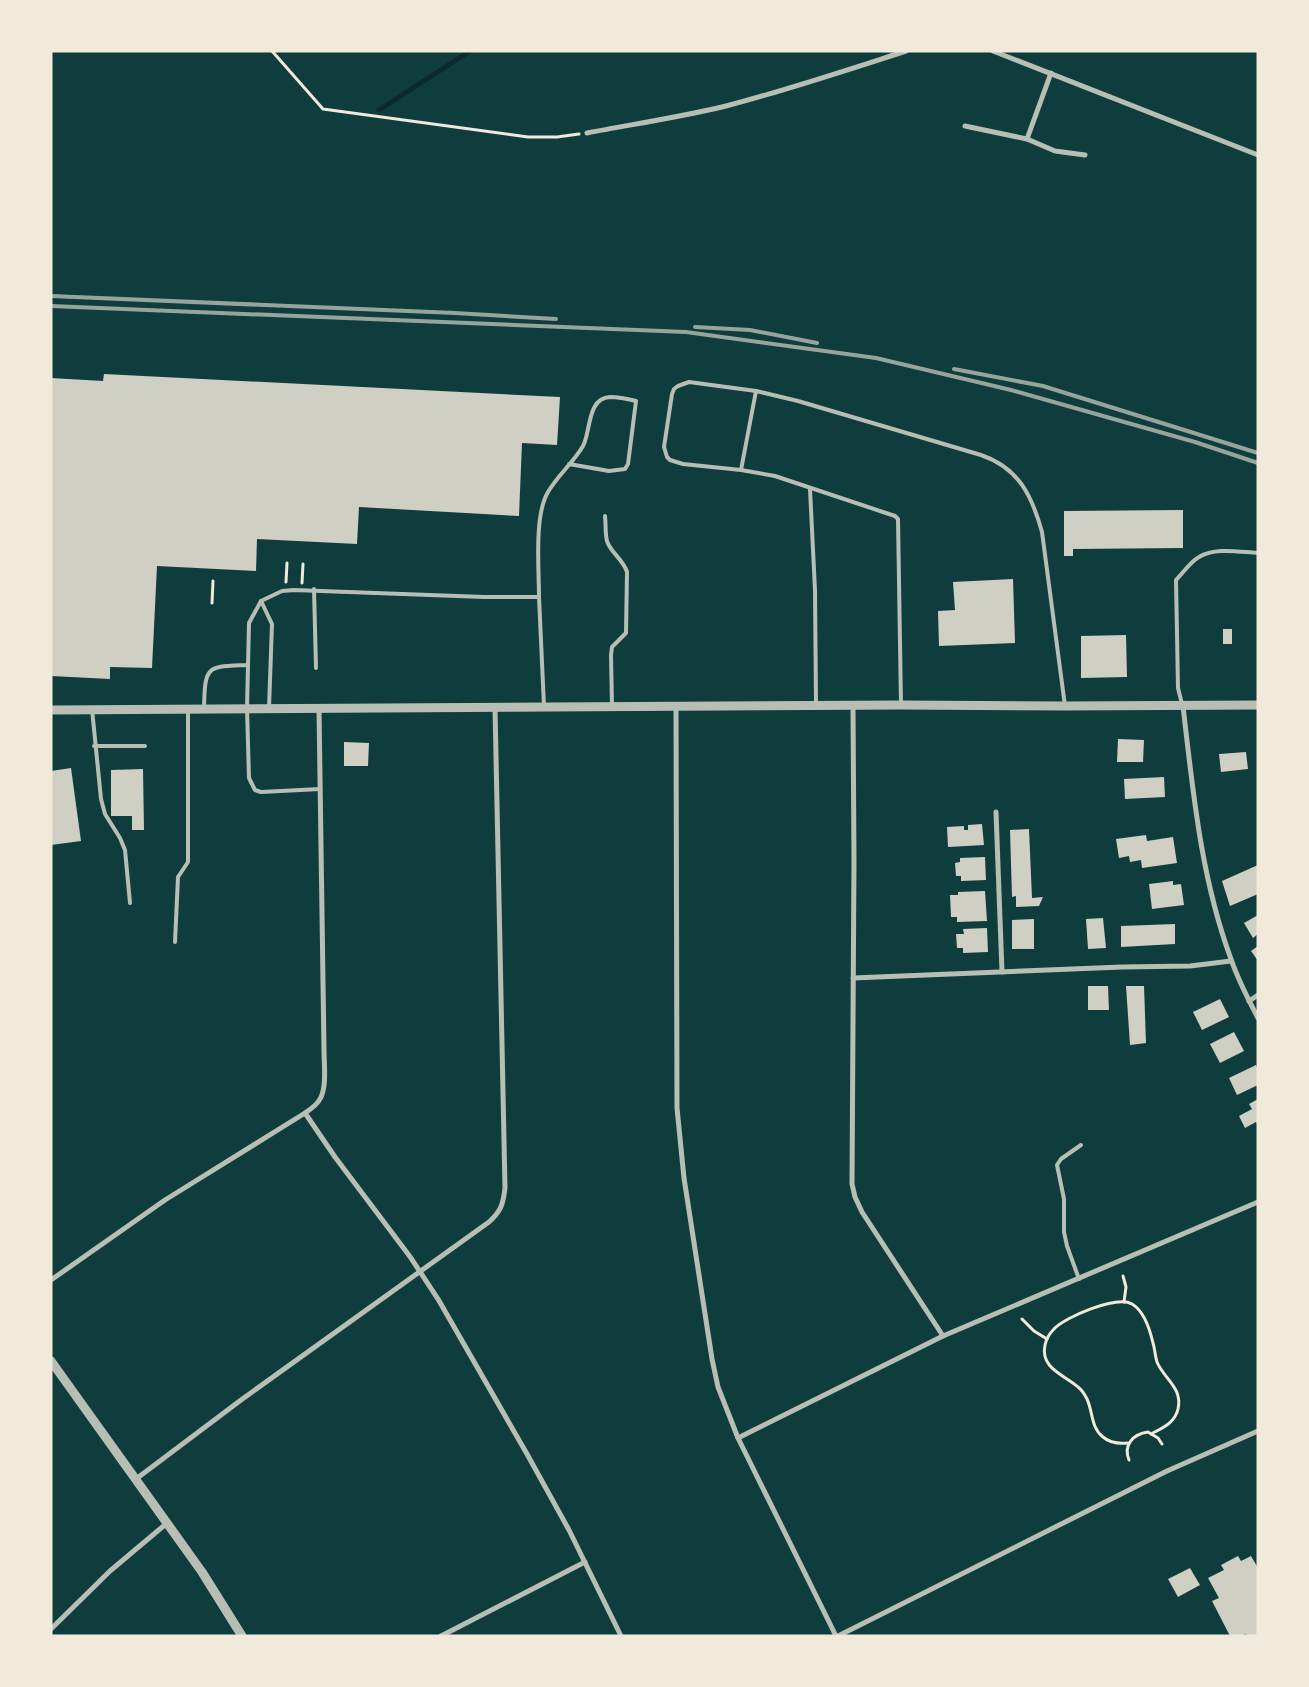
<svg xmlns="http://www.w3.org/2000/svg" width="1309" height="1687" font-family="'Crimson Pro',serif">
<style>
.lines{fill:none;stroke-linecap:round;stroke-linejoin:round}
.stream{stroke:#0a2a2b;stroke-width:5}
.building{fill:#cfcfc3}
.path{stroke:#f1e9da;stroke-width:3}
.service{stroke:#b8beb3;stroke-width:4}
.minor{stroke:#b8beb3;stroke-width:5}
.tertiary{stroke:#b8beb3;stroke-width:9}
.rail{stroke:#97a49c;stroke-width:4}
</style>
<rect width="100%" height="100%" fill="#0f3d3e"/>
<g class="lines">
<!-- stream -->
<polyline class="stream" points="379,110 470,51"/>
</g>
<!-- building -->
<g class="building">
<polygon points="104,374 560,397 557,445 522,443 519,516 359,507 357,544 257,539 256,571 157,566 152,668 110,667 110,679 51,676 51,378 103,381"/>
<polygon points="1183,510 1183,548 1073,549 1073,556 1064,556 1064,511"/>
<polygon points="1013,579 1015,643 939,646 938,611 955,610 953,582"/>
<rect x="1223" y="629" width="9" height="15"/>
<polygon points="1126,635 1127,677 1081,678 1081,636"/>
<polygon points="1118,739 1144,740 1143,762 1117,762"/>
<polygon points="344,742 369,743 368,766 344,766"/>
<polygon points="1246,752 1248,769 1221,772 1219,754"/>
<polygon points="71,768 81,841 51,845 51,771"/>
<polygon points="143,769 144,830 132,830 132,816 111,816 111,770"/>
<polygon points="1164,777 1165,797 1125,799 1124,779"/>
<polygon points="982,824 984,845 948,847 947,827 964,826 964,830 968,830 968,825"/>
<polygon points="1029,829 1032,898 1043,897 1039,906 1016,907 1016,896 1012,897 1010,830"/>
<polygon points="1146,835 1147,841 1173,837 1177,863 1142,868 1141,860 1130,862 1129,856 1119,858 1116,839"/>
<polygon points="985,857 986,880 961,881 961,876 956,876 955,863 960,862 960,858"/>
<polygon points="1258,865 1258,894 1230,906 1222,881"/>
<polygon points="1173,881 1173,885 1181,884 1184,905 1152,909 1149,884"/>
<polygon points="985,891 987,921 957,922 957,917 951,917 950,895 958,895 958,892"/>
<polygon points="1258,915 1258,934 1253,938 1244,923"/>
<polygon points="1103,918 1106,948 1088,949 1086,919"/>
<polygon points="1034,919 1034,949 1012,949 1012,920"/>
<polygon points="1175,924 1175,944 1121,947 1121,926"/>
<polygon points="987,928 988,952 963,953 963,948 957,948 956,934 964,934 963,929"/>
<polygon points="1258,946 1258,961 1251,951"/>
<polygon points="1088,986 1108,986 1109,1010 1088,1010"/>
<polygon points="1126,986 1144,986 1146,1043 1130,1045"/>
<polygon points="1220,999 1229,1017 1202,1030 1193,1012"/>
<polygon points="1234,1032 1244,1051 1220,1063 1210,1044"/>
<polygon points="1256,1065 1258,1070 1258,1085 1237,1095 1229,1078"/>
<polygon points="1258,1099 1258,1126 1256,1122 1245,1128 1239,1116 1252,1109 1249,1104"/>
<polygon points="1238,1556 1241,1561 1251,1556 1258,1568 1258,1636 1247,1636 1246,1634 1242,1636 1230,1636 1212,1601 1219,1598 1208,1578 1224,1570 1221,1565"/>
<polygon points="1190,1568 1200,1585 1178,1597 1168,1579"/>
</g>
<g class="lines">
<!-- path -->
<g class="path">
<polyline points="272,51 323,109 528,137 557,137 579,134"/>
<polyline points="286,582 287,563"/>
<polyline points="302,583 303,564"/>
<polyline points="212,603 213,581"/>
<polyline points="1123,1276 1126,1287 1124,1302"/>
<polyline points="1022,1319 1034,1331 1047,1339"/>
<path d="M1128 1443C1119 1444 1110 1443 1103 1437 1091 1428 1093 1412 1087 1399 1085 1395 1082 1390 1078 1387 1065 1375 1040 1369 1045 1345 1046 1340 1050 1333 1054 1329 1065 1317 1117 1295 1132 1304 1144 1311 1150 1330 1153 1343 1155 1349 1155 1356 1157 1362 1164 1379 1183 1388 1178 1409 1175 1423 1162 1428 1151 1434"/>
<path d="M1129 1460C1123 1445 1133 1434 1148 1432L1158 1438 1162 1444"/>
</g>
<!-- service -->
<g class="service">
<polyline points="741,470 756,391"/>
<polyline points="810,489 815,590 816,704"/>
<path d="M605 516C606 524 605 533 607 541 610 552 623 559 627 572L626 633 612 647 611 655 612 706"/>
<polyline points="314,589 316,668"/>
<path d="M539 597C539 569 534 515 548 492 558 475 573 463 583 446 591 431 587 398 610 397 618 397 628 399 636 401L628 464 625 469 609 471 569 464"/>
<polyline points="261,601 282,591 294,590 484,597 539,597 544,706"/>
<path d="M1182 704 1178 688 1176 580C1183 573 1190 562 1199 557 1215 547 1239 552 1258 553"/>
<path d="M901 705 898 519 895 516 775 476 741 470 683 464 670 460 667 457 664 447 672 394 674 389 678 386 689 382 756 391 798 401 981 455C1019 468 1032 496 1042 532L1065 706"/>
<path d="M204 708C205 664 207 667 248 665"/>
<polyline points="269,708 272,624 261,601 249,623 247,708 249,778 255,790 261,792 320,789"/>
<polyline points="92,709 101,799 105,814 120,838 125,850 130,903"/>
<polyline points="94,746 145,746"/>
<polyline points="175,942 178,877 188,862 188,711"/>
<polyline points="1079,1279 1067,1246 1064,1232 1064,1199 1057,1165 1061,1159 1081,1145"/>
</g>
<!-- minor -->
<g class="minor">
<polyline points="993,51 1258,155"/>
<polyline points="1051,73 1027,139 1055,151 1085,155"/>
<polyline points="965,126 1027,139"/>
<path d="M587 133C634 124 681 117 726 106 787 90 847 70 906 51"/>
<polyline points="676,706 677,1108 684,1178 712,1359 718,1387 738,1438 836,1636"/>
<polyline points="853,706 854,862 852,1184 855,1197 862,1212 943,1336"/>
<path d="M1183 706C1193 792 1201 878 1231 959 1238 980 1248 999 1258 1018"/>
<polyline points="996,812 1002,972"/>
<polyline points="853,978 1122,967 1190,966 1231,961"/>
<polyline points="1249,1001 1258,995"/>
<polyline points="305,1113 335,1157 411,1258 438,1299 527,1454 569,1530 621,1636"/>
<path d="M51 1280 165 1200 305 1113C311 1109 317 1105 320 1099 327 1088 324 1064 324 1050L319 709"/>
<polyline points="738,1438 943,1336 1258,1202"/>
<path d="M136 1479 241 1400 489 1222C501 1211 503 1205 505 1188L495 708"/>
<polyline points="51,1629 110,1571 167,1523"/>
<polyline points="441,1636 585,1562"/>
<polyline points="838,1636 1167,1471 1258,1431"/>
</g>
<!-- tertiary -->
<g class="tertiary">
<polyline points="51,710 901,705 1065,706 1258,705"/>
<polyline points="51,1361 202,1572 242,1636"/>
</g>
<!-- rail -->
<g class="rail">
<polyline points="51,296 455,313 556,319"/>
<polyline points="51,306 686,332 876,358 1011,390 1195,442 1258,463"/>
<polyline points="695,327 750,330 817,343"/>
<polyline points="954,369 1043,386 1258,453"/>
</g>
</g>
<!-- border -->
<rect width="1309" height="1687" fill="none" stroke="#f1e9da" stroke-width="105"/>
</svg>
